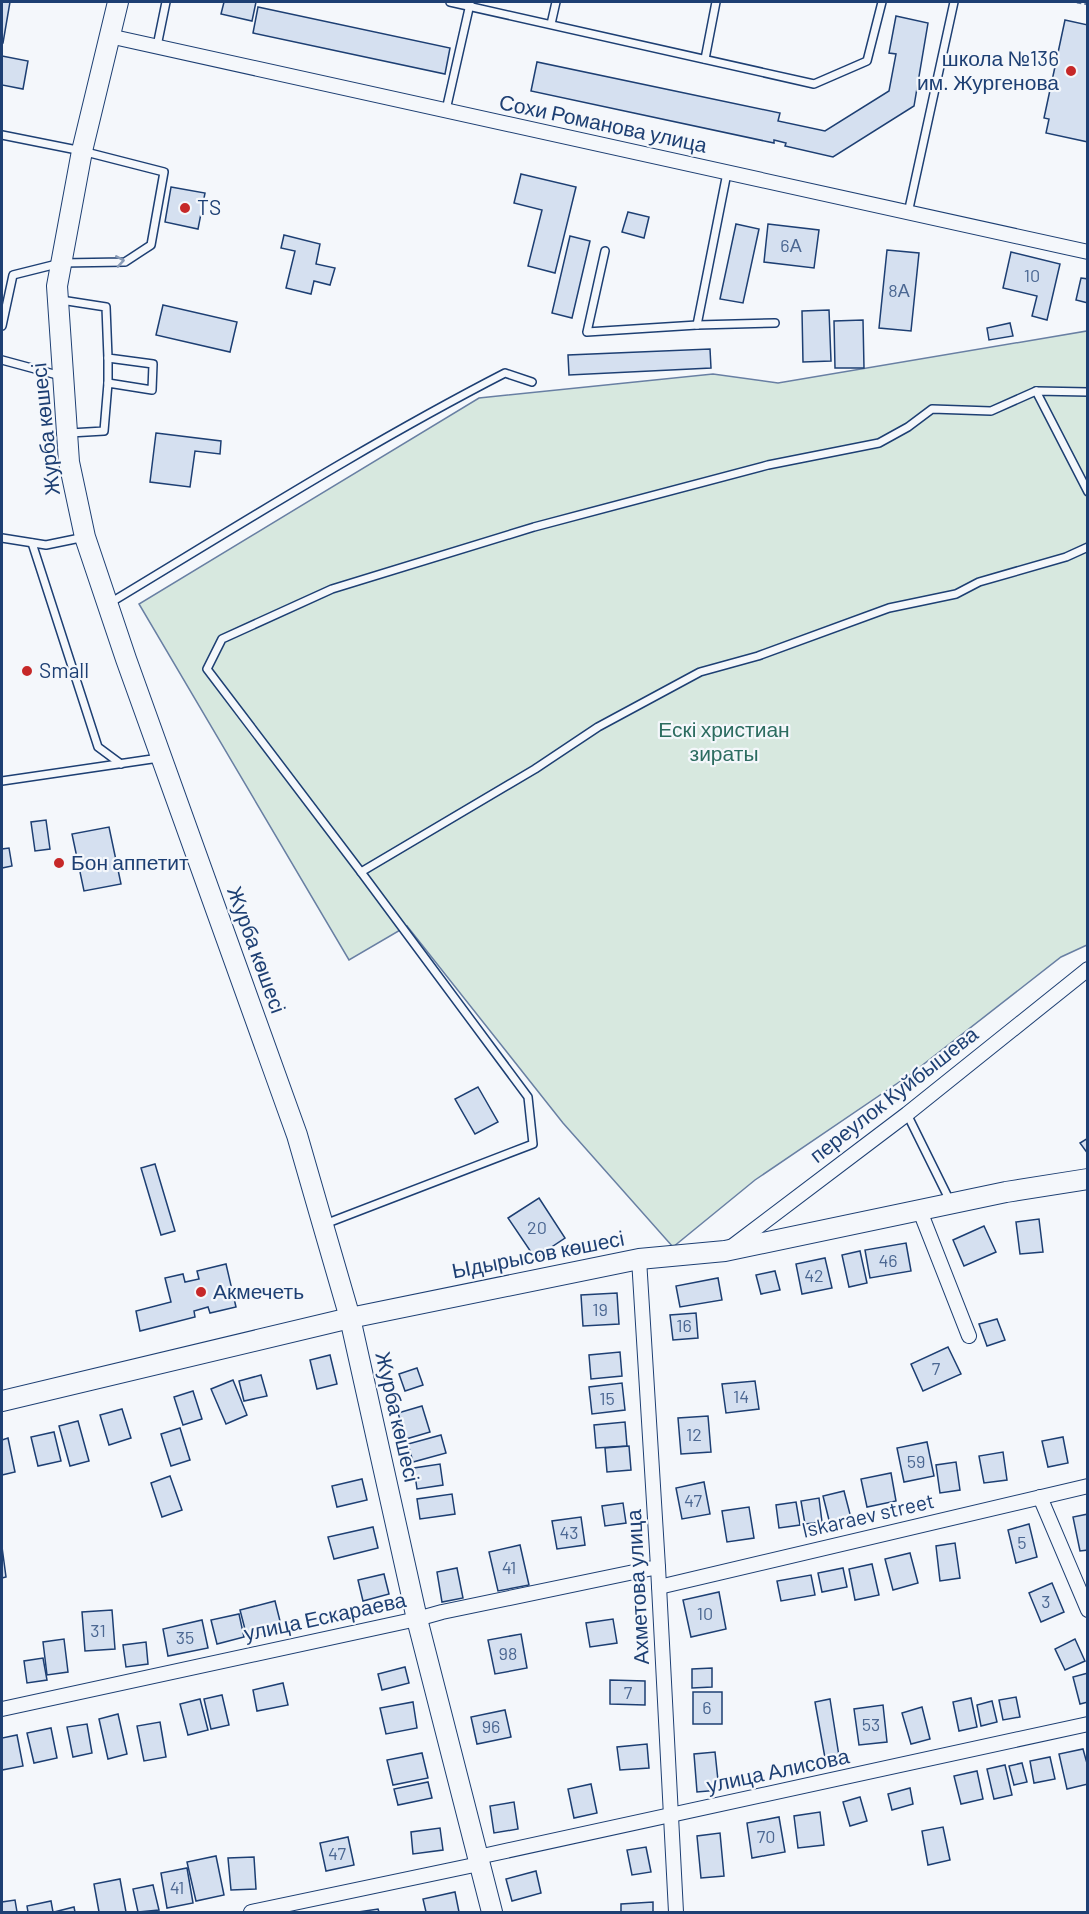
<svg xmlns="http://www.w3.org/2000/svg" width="1089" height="1914" font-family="Barlow,sans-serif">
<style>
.green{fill:#d7e8df;stroke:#687fa3;stroke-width:1.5}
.building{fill:#d5e0f0;stroke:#1d3f73;stroke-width:1.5}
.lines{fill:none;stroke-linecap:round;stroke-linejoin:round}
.lane-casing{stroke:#1d3f73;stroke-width:10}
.street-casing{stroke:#1d3f73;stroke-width:16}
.secondary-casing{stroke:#1d3f73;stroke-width:22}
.path{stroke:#5e769c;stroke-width:3;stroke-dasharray:4.5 3;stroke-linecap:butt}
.lane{stroke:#f4f7fb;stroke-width:7}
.street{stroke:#f4f7fb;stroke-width:14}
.secondary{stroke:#f4f7fb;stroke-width:20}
.oneway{stroke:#889bb7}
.poi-dot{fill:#c62828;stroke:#f4f7fb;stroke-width:2}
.labels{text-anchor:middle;stroke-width:4.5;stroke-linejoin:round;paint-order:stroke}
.number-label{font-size:18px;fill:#4b6792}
.poi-label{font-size:21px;fill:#1d3f73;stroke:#f4f7fb;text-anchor:start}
.street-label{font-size:21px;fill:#1d3f73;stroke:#f4f7fb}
.park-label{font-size:21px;fill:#2c6c60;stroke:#f4f7fb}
</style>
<rect width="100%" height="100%" fill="#f4f7fb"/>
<!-- green -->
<polygon class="green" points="1087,331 1087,945 1061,957 911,1074 755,1180 673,1247 563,1123 407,926 349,960 139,604 479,398 713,374 778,383"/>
<!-- building -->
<g class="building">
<polygon points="2,2 10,2 3,43 2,43"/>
<polygon points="224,2 256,2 252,21 221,14"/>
<polygon points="258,7 450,48 445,74 253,33"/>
<polygon points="896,16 928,23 914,106 833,157 785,146 786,143 774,140 774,143 531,91 537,62 780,113 778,121 825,131 889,91 896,54 889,53"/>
<polygon points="1065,20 1088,25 1088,142 1046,133 1049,119 1044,118"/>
<polygon points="2,56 28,61 23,89 2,85"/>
<polygon points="521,174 576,187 555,273 528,266 542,210 514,203"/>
<polygon points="171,187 205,193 198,229 165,222"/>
<polygon points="628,212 649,217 644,238 622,232"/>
<polygon points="736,224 759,229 743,303 720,299"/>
<polygon points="768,224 819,230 814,268 764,262"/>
<polygon points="284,235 320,244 316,264 335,268 330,285 314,281 311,294 286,288 295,251 281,248"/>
<polygon points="570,236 590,241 572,318 552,313"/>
<polygon points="887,250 919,253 911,331 879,328"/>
<polygon points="1011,252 1060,264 1047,320 1032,316 1037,296 1003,288"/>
<polygon points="1081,278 1088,279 1088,303 1076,300"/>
<polygon points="163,305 237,322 230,352 156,335"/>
<polygon points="829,310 831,361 803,362 802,311"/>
<polygon points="863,320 864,368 835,368 834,321"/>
<polygon points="1010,323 1013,336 989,340 987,328"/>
<polygon points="710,349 711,368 569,375 568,355"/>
<polygon points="156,433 221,441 220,454 195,451 190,487 150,482"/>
<polygon points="46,820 50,849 35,851 31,822"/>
<polygon points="109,827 121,884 84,891 72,834"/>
<polygon points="9,848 12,866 2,868 2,849"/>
<polygon points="478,1087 498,1122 475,1134 455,1099"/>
<polygon points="1088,1138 1088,1154 1080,1143"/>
<polygon points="155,1164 175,1231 161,1235 141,1168"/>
<polygon points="539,1198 565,1238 535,1258 508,1218"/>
<polygon points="1039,1219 1043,1252 1020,1254 1016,1222"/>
<polygon points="984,1226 996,1252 964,1266 953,1240"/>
<polygon points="906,1243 911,1271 870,1278 865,1250"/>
<polygon points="860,1251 867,1283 849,1287 842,1255"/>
<polygon points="825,1258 832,1288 802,1294 796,1264"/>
<polygon points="226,1264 236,1307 210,1313 208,1307 194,1311 195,1317 140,1331 136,1311 171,1302 165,1278 183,1274 185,1282 199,1279 197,1271"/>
<polygon points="775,1271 780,1290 761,1294 756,1275"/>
<polygon points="718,1278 722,1300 680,1307 676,1286"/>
<polygon points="617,1293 619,1324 583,1326 581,1295"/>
<polygon points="696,1313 698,1338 673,1340 670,1315"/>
<polygon points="997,1319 1005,1340 987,1346 979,1324"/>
<polygon points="948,1347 961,1374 923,1391 911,1364"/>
<polygon points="620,1352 622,1376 591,1379 589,1355"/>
<polygon points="330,1355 337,1384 317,1389 310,1360"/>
<polygon points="417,1368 423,1385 405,1391 399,1374"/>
<polygon points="261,1375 267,1396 244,1401 239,1381"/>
<polygon points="233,1380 247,1415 226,1424 211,1389"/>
<polygon points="755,1381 759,1409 726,1413 722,1384"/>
<polygon points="622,1383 625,1410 592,1414 589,1387"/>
<polygon points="193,1391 202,1419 183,1425 174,1397"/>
<polygon points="422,1406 430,1432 406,1439 398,1413"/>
<polygon points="122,1409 131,1438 109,1445 100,1415"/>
<polygon points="708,1416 711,1452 681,1454 678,1418"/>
<polygon points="78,1421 89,1461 70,1466 59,1426"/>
<polygon points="625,1422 627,1446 596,1448 594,1425"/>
<polygon points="180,1428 190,1460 171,1466 161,1434"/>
<polygon points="54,1432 61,1461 38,1466 31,1437"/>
<polygon points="441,1435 446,1453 413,1462 408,1444"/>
<polygon points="1063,1437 1068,1463 1048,1467 1042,1441"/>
<polygon points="8,1438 15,1472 2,1475 2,1440"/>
<polygon points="927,1442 934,1476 904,1482 897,1448"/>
<polygon points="629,1446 631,1470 607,1472 605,1448"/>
<polygon points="1003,1452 1007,1480 984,1483 979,1456"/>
<polygon points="956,1462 960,1490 940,1493 936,1465"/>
<polygon points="440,1464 443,1485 417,1489 414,1468"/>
<polygon points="891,1473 896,1501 867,1507 861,1479"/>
<polygon points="170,1476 182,1510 162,1517 151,1483"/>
<polygon points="362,1479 367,1500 337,1507 332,1486"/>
<polygon points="704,1482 710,1514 682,1519 676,1488"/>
<polygon points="844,1491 851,1518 830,1524 823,1496"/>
<polygon points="452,1494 455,1514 420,1519 417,1499"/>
<polygon points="819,1498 822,1522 805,1524 801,1501"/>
<polygon points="796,1502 800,1525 779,1528 776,1505"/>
<polygon points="623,1503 626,1523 605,1526 602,1506"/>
<polygon points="749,1507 754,1538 727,1542 722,1511"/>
<polygon points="1088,1514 1088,1550 1080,1551 1073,1517"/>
<polygon points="581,1517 585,1545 557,1549 552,1521"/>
<polygon points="1029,1524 1037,1557 1016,1563 1008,1530"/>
<polygon points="373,1527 378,1548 334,1559 328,1537"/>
<polygon points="955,1543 960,1578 940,1581 936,1546"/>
<polygon points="520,1545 529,1585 498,1591 489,1552"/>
<polygon points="2,1547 6,1577 2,1578"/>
<polygon points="910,1553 918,1583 893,1590 885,1559"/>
<polygon points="872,1564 879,1595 855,1600 849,1569"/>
<polygon points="457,1568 463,1598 442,1602 437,1572"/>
<polygon points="843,1568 847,1587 822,1592 818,1573"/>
<polygon points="384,1574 389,1594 363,1601 358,1580"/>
<polygon points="811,1575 815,1595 781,1601 777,1581"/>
<polygon points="1052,1583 1064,1612 1041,1622 1029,1593"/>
<polygon points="719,1592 726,1629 691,1637 683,1600"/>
<polygon points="275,1601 282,1629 247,1637 240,1610"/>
<polygon points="112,1610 115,1649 85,1651 82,1612"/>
<polygon points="239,1614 244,1637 217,1644 211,1620"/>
<polygon points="613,1619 617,1643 590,1647 586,1623"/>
<polygon points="202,1620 208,1648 168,1656 163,1629"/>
<polygon points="521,1634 527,1668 495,1674 488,1640"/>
<polygon points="64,1639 68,1672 47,1675 43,1642"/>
<polygon points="1075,1639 1085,1661 1065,1670 1055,1649"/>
<polygon points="146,1642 148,1664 126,1667 123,1645"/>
<polygon points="43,1658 47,1680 27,1683 24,1661"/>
<polygon points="405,1667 409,1683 382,1690 378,1674"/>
<polygon points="712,1668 712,1687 692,1688 692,1669"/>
<polygon points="1088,1673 1088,1702 1080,1704 1073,1677"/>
<polygon points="610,1680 645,1681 645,1705 610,1704"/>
<polygon points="283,1683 288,1705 257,1711 253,1690"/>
<rect x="693" y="1692" width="29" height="32"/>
<polygon points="222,1695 229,1725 211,1729 204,1699"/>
<polygon points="1016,1697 1020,1717 1003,1720 999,1700"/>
<polygon points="971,1698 977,1727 959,1731 953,1702"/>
<polygon points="200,1699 208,1730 188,1735 180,1704"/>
<polygon points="830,1699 839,1756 825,1758 815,1702"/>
<polygon points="992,1701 997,1722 981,1726 977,1705"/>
<polygon points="413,1702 417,1728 386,1734 380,1708"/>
<polygon points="883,1705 887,1742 859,1745 854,1709"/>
<polygon points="922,1707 930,1739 911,1744 902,1713"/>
<polygon points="505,1710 511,1737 477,1744 471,1717"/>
<polygon points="118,1714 127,1754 108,1759 99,1719"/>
<polygon points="160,1722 166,1757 144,1761 137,1726"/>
<polygon points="87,1724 92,1753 73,1757 67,1727"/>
<polygon points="51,1728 57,1758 34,1763 27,1733"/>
<polygon points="17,1735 23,1766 2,1770 2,1738"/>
<polygon points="647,1744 649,1768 620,1770 617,1747"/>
<polygon points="1083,1749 1088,1767 1088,1784 1067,1789 1059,1754"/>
<polygon points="715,1752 719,1790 697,1792 694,1754"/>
<polygon points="422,1753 428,1778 393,1785 387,1760"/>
<polygon points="1050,1757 1055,1779 1034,1783 1030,1761"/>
<polygon points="1022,1763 1027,1782 1014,1785 1009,1766"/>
<polygon points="1005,1765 1012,1795 994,1799 987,1769"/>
<polygon points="977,1771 983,1799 961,1804 954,1776"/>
<polygon points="428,1782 432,1798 398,1805 394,1789"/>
<polygon points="591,1784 597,1813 574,1818 568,1789"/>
<polygon points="910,1788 913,1804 892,1810 888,1794"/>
<polygon points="860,1797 867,1821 850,1826 843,1802"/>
<polygon points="514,1802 518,1829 494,1833 490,1806"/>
<polygon points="820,1812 824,1845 798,1848 794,1816"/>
<polygon points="779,1817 785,1852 752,1858 747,1823"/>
<polygon points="943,1827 950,1860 928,1865 922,1831"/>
<polygon points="440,1828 443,1850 413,1854 411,1832"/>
<polygon points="720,1833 724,1876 701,1878 697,1836"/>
<polygon points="348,1837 354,1865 326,1871 320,1843"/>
<polygon points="646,1847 651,1872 632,1875 627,1850"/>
<polygon points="216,1856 224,1895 196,1901 187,1862"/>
<polygon points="254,1857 256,1889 231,1890 228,1858"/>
<polygon points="187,1868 193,1903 167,1908 161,1873"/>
<polygon points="536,1871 541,1893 512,1901 506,1879"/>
<polygon points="120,1879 126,1912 99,1912 94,1884"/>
<polygon points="153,1885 159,1910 138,1912 133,1889"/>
<polygon points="455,1892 459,1912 426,1912 423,1899"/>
<polygon points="15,1900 17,1912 2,1912 2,1902"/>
<polygon points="51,1901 53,1912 28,1912 27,1906"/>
<polygon points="653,1902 653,1912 621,1912 621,1904"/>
<polygon points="74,1907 75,1912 54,1912"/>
<polygon points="378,1909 379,1912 358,1912"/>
</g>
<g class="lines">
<!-- lane casing -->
<g class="lane-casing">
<g id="lane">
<polyline points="450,2 814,84 867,61 882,2"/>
<polyline points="551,24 556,2"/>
<polyline points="157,46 166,2"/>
<polyline points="705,59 716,2"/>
<polyline points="446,110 470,4"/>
<polyline points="2,135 82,151 164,172 151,245 125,262 61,263 13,275 2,326"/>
<polyline points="908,213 954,2"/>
<polyline points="605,251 587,332 697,325 775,323"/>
<polyline points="61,300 106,307 108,358 153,364 152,390 108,383 104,431 70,433"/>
<polyline points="697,325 727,173"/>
<polyline points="108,358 108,383"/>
<polyline points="2,360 61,376"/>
<polyline points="1036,391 1088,492"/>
<polyline points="2,538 46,545 85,537"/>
<polyline points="32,543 98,747 121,764"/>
<path d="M110 603C241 524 369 443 505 373L532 382"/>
<polyline points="2,781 159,758"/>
<polyline points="361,872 207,669 222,639 332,589 534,527 768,465 879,443 908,427 932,409 991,411 1036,391 1088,392"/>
<polyline points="907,1114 951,1203"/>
<polyline points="325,1224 533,1144 528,1097 361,872 535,769 598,727 700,672 758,656 889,608 956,594 979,582 1066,557 1088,547"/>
</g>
</g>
<!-- street casing -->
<g class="street-casing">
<g id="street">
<polyline points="109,36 1088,252"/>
<polyline points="920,1211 969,1336"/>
<polyline points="730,1248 907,1114 1088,969"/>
<polyline points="639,1259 658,1567 676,1912"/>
<polyline points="1040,1497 1088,1610"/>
<polyline points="659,1587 1088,1486"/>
<polyline points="2,1709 417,1619 442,1612 658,1567"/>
<polyline points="478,1857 1088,1724"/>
<polyline points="251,1912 479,1864"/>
</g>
</g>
<!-- secondary casing -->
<g class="secondary-casing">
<g id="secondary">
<polyline points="118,2 82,151 57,286 69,462 85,537 126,659 297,1135 323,1225 350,1318 417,1619 492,1912"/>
<polyline points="2,1401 350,1318 639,1259 725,1251 1006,1192 1088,1179"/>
</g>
</g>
<!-- path -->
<polyline class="path" points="1077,2 1088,4"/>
<!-- lane -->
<use href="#lane" class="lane"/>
<!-- street -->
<use href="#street" class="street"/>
<!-- secondary -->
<use href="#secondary" class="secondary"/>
</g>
<!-- one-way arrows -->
<defs><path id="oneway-chevron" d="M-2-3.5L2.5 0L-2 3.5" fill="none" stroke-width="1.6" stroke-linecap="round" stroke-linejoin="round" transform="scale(1.5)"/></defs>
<use class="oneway" href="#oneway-chevron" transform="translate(120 261) rotate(-9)"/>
<!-- markers -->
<g class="poi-dot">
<circle cx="1071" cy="71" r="6"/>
<circle cx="185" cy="208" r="6"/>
<circle cx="27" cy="671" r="6"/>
<circle cx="59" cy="863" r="6"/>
<circle cx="201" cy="1292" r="6"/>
</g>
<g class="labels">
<!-- number labels -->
<g class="number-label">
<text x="791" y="252">6А</text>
<text x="1032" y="282">10</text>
<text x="899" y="297">8А</text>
<text x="537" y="1234">20</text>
<text x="888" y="1267">46</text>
<text x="814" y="1282">42</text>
<text x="600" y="1316">19</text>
<text x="684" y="1332">16</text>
<text x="936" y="1375">7</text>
<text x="741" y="1403">14</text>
<text x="607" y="1405">15</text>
<text x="694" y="1441">12</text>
<text x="916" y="1468">59</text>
<text x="693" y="1507">47</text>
<text x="569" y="1539">43</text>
<text x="1022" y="1549">5</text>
<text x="509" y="1574">41</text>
<text x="1046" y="1608">3</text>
<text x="705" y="1620">10</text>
<text x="98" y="1637">31</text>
<text x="185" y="1644">35</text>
<text x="508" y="1660">98</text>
<text x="628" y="1699">7</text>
<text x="707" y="1714">6</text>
<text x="871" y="1731">53</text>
<text x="491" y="1733">96</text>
<text x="766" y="1843">70</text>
<text x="337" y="1860">47</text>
<text x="177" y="1894">41</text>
</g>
<!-- poi labels -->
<g class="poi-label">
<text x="1059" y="66" text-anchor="end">школа №136<tspan x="1059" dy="24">им. Жургенова</tspan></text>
<text x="197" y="215">TS</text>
<text x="39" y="678">Small</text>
<text x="71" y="870">Бон аппетит</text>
<text x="213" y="1299">Акмечеть</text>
</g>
<!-- street labels -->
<g class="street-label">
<text transform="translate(603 124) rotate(12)" y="7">Сохи Романова улица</text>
<text transform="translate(46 429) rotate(-96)" y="7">Журба көшесі</text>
<text transform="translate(256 950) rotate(70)" y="7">Журба көшесі</text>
<text transform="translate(894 1095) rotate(-38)" y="7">переулок Куйбышева</text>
<text transform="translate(538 1255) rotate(-11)" y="7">Ыдырысов көшесі</text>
<text transform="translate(397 1417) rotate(77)" y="7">Журба көшесі</text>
<text transform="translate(868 1516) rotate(-13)" y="7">Iskaraev street</text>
<text transform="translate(638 1587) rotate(-93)" y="7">Ахметова улица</text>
<text transform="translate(325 1617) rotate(-12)" y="7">улица Ескараева</text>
<text transform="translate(778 1771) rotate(-12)" y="7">улица Алисова</text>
</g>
<!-- park labels -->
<g class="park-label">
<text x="724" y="737">Ескі христиан<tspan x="724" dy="24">зираты</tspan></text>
</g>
</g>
<!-- border -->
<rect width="1089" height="1914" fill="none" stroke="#1d3f73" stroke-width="6"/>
</svg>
